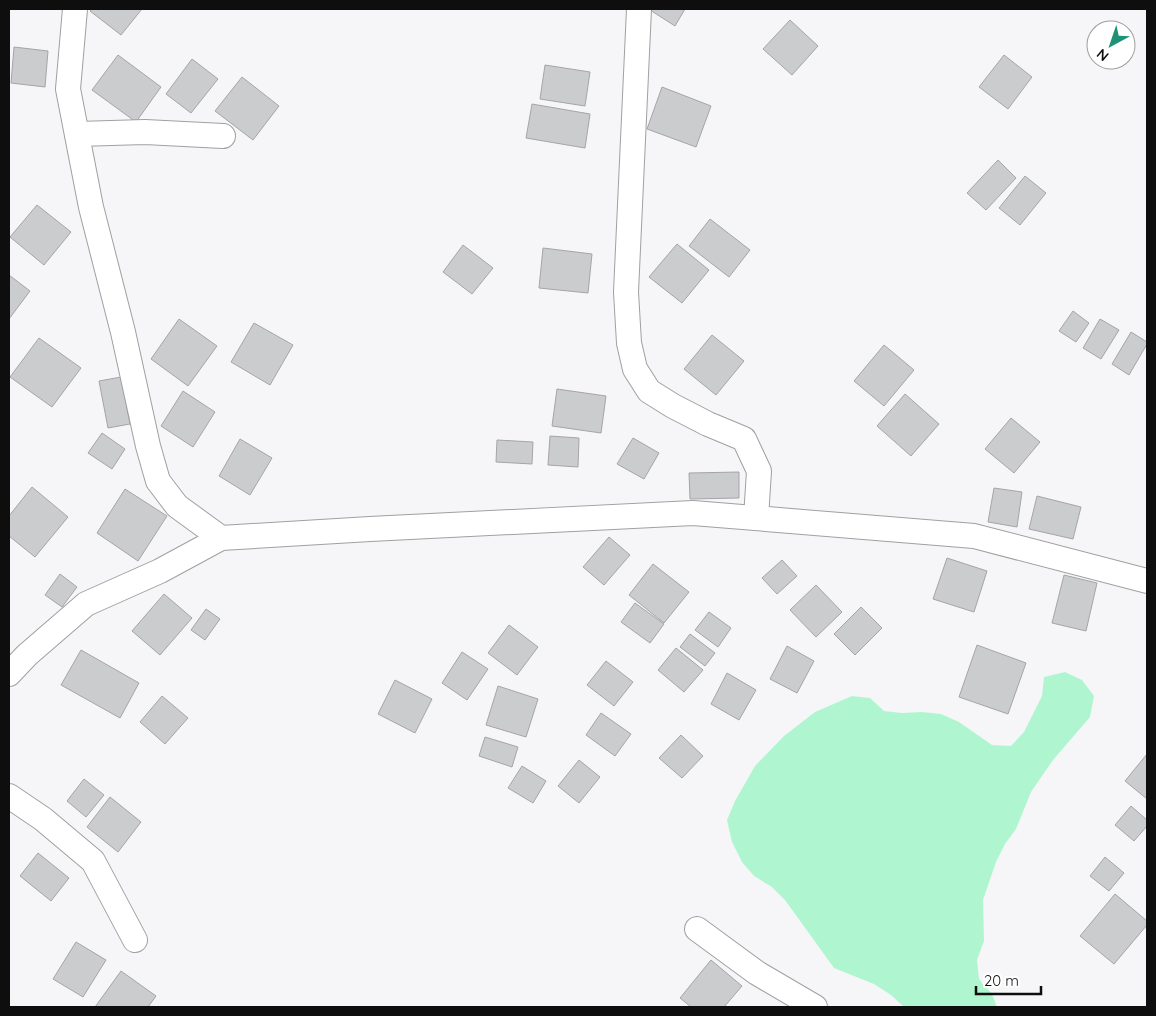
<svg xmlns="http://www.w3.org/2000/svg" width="1156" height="1016" font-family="Quicksand,sans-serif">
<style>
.green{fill:#aff6d0}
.building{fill:#cbcccd;stroke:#a5a5a7}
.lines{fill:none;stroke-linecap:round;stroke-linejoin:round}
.minor-casing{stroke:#a0a0a2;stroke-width:26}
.minor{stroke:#fff;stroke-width:24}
</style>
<rect width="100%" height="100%" fill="#f6f6f8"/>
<!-- green -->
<polygon class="green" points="1065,672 1082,680 1094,696 1090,717 1053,760 1031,792 1016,829 1005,844 996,862 983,900 984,941 977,960 979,979 992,994 997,1007 904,1007 891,995 874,984 834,968 785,900 772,887 754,876 742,862 732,842 727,820 735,801 755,766 784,736 815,712 852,696 870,698 884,711 902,713 922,712 941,714 959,722 992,745 1011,746 1024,732 1042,696 1044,677"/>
<!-- building -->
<g class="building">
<polygon points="92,9 142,9 121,35 90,11"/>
<polygon points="651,9 685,9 675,26 650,10"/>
<polygon points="790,20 818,46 792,75 763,49"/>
<polygon points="14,47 48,51 45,87 11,83"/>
<polygon points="118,55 161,87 136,122 92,90"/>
<polygon points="1004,55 1032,77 1008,109 979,87"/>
<polygon points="192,59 218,79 191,113 166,94"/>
<polygon points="545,65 590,72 585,106 540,99"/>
<polygon points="242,77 279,106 253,140 215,111"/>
<polygon points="662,87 711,106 696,147 647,129"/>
<polygon points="532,104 590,114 585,148 526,138"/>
<polygon points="998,160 1016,178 986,210 967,193"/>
<polygon points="1025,176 1046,193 1020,225 999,208"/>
<polygon points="37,205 71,232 44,265 10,237"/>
<polygon points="710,219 750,250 729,277 689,246"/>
<polygon points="677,244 709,270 682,303 649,277"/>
<polygon points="463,245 493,268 472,294 443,272"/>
<polygon points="543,248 592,254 588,293 539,288"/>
<polygon points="9,275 30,291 9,319"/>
<polygon points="1073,311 1089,323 1076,342 1059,331"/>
<polygon points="179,319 217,346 188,386 151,359"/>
<polygon points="1100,319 1119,330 1101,359 1083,348"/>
<polygon points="254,323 293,345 270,385 231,362"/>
<polygon points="1131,332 1147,342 1147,344 1129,375 1112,364"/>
<polygon points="712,335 744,361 716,395 684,369"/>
<polygon points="39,338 81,368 52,407 10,377"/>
<polygon points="884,345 914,370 884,406 854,381"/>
<polygon points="121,377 130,424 108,428 99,381"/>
<polygon points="557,389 606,396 601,433 552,426"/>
<polygon points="183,391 215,412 193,447 161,426"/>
<polygon points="905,394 939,424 911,456 877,426"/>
<polygon points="1011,418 1040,442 1014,473 985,449"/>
<polygon points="102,433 125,449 112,469 88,453"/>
<polygon points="550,436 579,438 578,467 548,465"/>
<polygon points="633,438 659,453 644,479 617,464"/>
<polygon points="240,439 272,458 250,495 219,476"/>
<polygon points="497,440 533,442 532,464 496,462"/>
<polygon points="739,472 739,498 690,499 689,473"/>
<polygon points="32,487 68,517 35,557 9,536 9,516"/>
<polygon points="994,488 1022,492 1017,527 988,522"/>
<polygon points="125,489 167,516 138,561 97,533"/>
<polygon points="1037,496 1081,507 1073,539 1029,529"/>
<polygon points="609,537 630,555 604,585 583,567"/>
<polygon points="947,558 987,571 974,612 933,599"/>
<polygon points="782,560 797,576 777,594 762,578"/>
<polygon points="653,564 689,592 664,623 629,595"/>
<polygon points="60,574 77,587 62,607 45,595"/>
<polygon points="1064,575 1097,583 1086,631 1052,623"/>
<polygon points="816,585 842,612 816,637 790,610"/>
<polygon points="164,594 192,618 160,655 132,631"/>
<polygon points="635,603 664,624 650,643 621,622"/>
<polygon points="861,607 882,628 855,655 834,634"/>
<polygon points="206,609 220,619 205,640 191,630"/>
<polygon points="709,612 731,628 718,647 695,630"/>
<polygon points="509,625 538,647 517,675 488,653"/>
<polygon points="690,634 715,653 705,666 680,647"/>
<polygon points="977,645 1026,663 1008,714 959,697"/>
<polygon points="787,646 814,661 797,693 770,679"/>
<polygon points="676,648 703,670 684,692 658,670"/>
<polygon points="81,650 139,683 120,718 61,685"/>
<polygon points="462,652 488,669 467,700 442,683"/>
<polygon points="606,661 633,682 614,706 587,685"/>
<polygon points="727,673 756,690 739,720 711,704"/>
<polygon points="395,680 432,699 415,733 378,714"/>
<polygon points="498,686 538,699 526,737 486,725"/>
<polygon points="162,696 188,718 165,744 140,722"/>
<polygon points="601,713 631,734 615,756 586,735"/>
<polygon points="681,735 703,756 682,778 659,758"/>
<polygon points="485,737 518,747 512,767 479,756"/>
<polygon points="1147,754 1147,799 1125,781"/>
<polygon points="579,760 600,777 579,803 558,786"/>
<polygon points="522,766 546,781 533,803 508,788"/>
<polygon points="84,779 104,795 86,817 67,801"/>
<polygon points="110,797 141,822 118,852 87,827"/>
<polygon points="1131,806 1147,820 1147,826 1134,841 1115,825"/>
<polygon points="38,853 69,878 51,901 20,876"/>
<polygon points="1105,857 1124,873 1109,891 1090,876"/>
<polygon points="1115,894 1147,921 1147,925 1114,964 1080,936"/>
<polygon points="76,942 106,960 83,997 53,979"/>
<polygon points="711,960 742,986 724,1007 691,1007 680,998"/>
<polygon points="121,971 156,996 148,1007 95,1007"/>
</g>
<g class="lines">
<!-- minor casing -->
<g class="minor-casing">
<g id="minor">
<polyline points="75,9 68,89 91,207 123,332 148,446 158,481 177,506 221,538"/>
<polyline points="639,9 626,292 629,343 635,369 649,391 673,406 708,424 744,439 759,471 756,518"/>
<polyline points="77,134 145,132 223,136"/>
<polyline points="9,674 27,655 86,604 160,571 221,538 370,529 693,513 974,536 1147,581"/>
<polyline points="9,796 43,819 93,861 135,940"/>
<polyline points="697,929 757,973 815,1007"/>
</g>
</g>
<!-- minor -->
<use href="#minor" class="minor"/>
</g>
<!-- border -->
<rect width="1156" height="1016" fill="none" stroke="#0e0e0f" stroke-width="20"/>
<!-- north arrow -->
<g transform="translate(1111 45) rotate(220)"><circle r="24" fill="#ffffff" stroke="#9f9f9f"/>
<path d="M0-4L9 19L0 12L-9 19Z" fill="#1e9274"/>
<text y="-8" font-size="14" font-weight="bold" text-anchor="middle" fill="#0e0e0f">N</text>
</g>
<!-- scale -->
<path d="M976 986v8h65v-8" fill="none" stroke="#0e0e0f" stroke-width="2.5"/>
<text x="984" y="986" font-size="15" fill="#0e0e0f" stroke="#ffffff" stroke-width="4" paint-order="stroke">20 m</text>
</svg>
